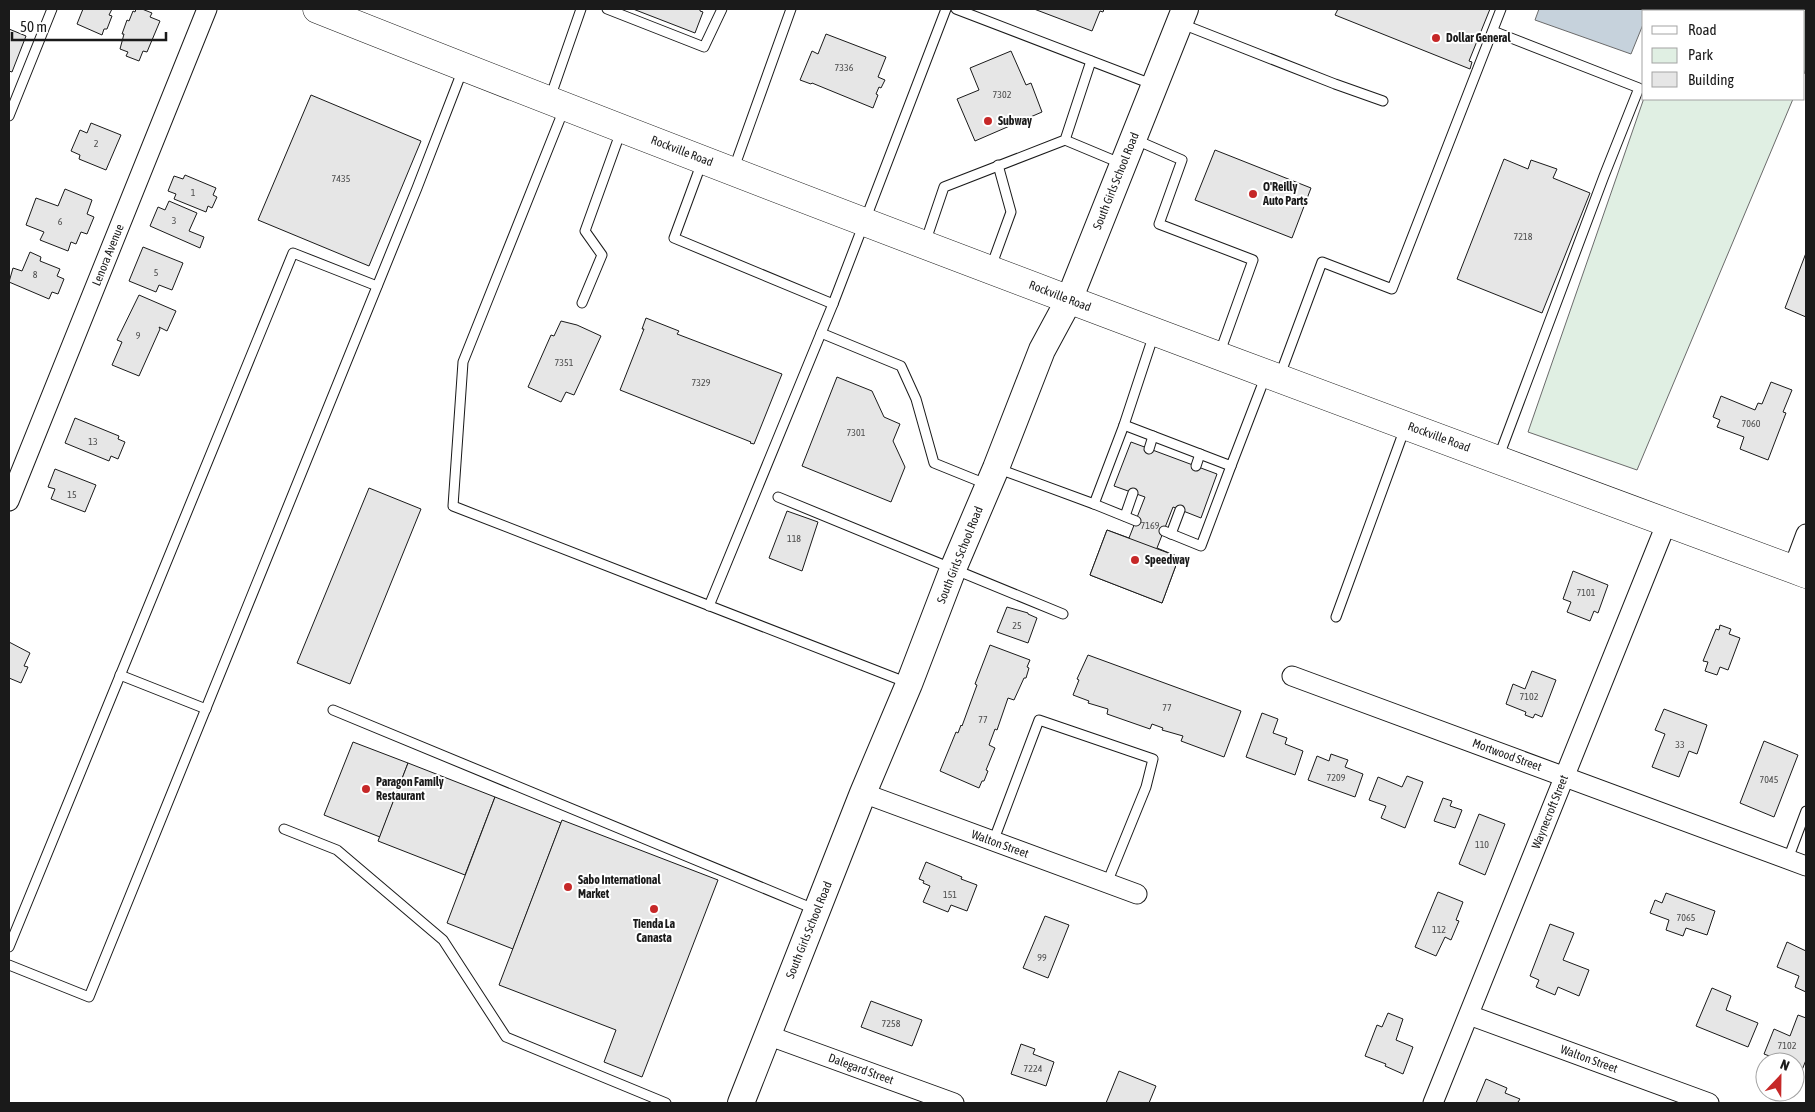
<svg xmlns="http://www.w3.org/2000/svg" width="1815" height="1112" font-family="'Asap Condensed',sans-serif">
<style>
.green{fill:#e0efe3;stroke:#6a6a6a}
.water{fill:#c6d2dc;stroke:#6a6a6a}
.building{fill:#e6e6e6;stroke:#1a1a1a}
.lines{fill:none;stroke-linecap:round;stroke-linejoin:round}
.lane-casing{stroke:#1a1a1a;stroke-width:11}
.street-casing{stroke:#1a1a1a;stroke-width:21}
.secondary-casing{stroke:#1a1a1a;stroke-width:28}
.primary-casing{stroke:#1a1a1a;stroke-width:29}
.lane{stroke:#fff;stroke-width:9}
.street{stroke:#fff;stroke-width:19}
.secondary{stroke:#fff;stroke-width:26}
.primary{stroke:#fff;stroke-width:28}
.poi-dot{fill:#c62828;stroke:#fff;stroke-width:2}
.labels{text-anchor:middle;stroke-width:4;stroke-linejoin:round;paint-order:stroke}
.number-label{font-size:10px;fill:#4d4d4d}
.poi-label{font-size:12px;font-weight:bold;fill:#1a1a1a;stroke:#fff;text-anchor:start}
.street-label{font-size:12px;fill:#1a1a1a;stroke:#fff}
</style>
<rect width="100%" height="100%" fill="#fff"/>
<!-- green -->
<g class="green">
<polygon points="1675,9 1806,9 1806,68 1804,74 1804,11 1674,11"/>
<polygon points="1644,98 1793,99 1637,470 1528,432"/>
</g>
<!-- water -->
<polygon class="water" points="1539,9 1649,9 1648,11 1644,11 1644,22 1631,54 1535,20"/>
<!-- building -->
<g class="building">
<polygon points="83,9 112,9 109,15 112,16 107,29 104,29 102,35 77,24"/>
<polygon points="136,9 142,9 152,13 150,17 160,21 147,52 143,51 139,61 126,56 128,52 120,49 124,34 122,34 127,20 129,21 133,11 135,12"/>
<polygon points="633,9 700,9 700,11 703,12 695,33"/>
<polygon points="1034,9 1104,9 1103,12 1100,11 1092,31"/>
<polygon points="1338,9 1490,9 1469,61 1472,62 1470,69 1335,15"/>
<polygon points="9,29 26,36 12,72 9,71"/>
<polygon points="826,34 886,57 878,77 885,80 881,88 879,87 876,94 878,95 873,108 812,83 811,84 800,80 812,51 818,54"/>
<polygon points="1011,51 1026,85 1031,83 1042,112 975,141 957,99 979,90 970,68"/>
<polygon points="311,95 421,141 369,266 258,220"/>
<polygon points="91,123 121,135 106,170 79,159 80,155 71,151 80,130 87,133"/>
<polygon points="1215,150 1311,188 1292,238 1195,200"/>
<polygon points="1504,159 1528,169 1531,160 1557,169 1553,178 1590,193 1542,313 1457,279"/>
<polygon points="185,175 216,188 213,195 217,197 212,208 208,206 206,212 174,199 176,194 168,191 174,176 183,179"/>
<polygon points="65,189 92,200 87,214 94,217 87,234 81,232 76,244 71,242 68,251 40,240 44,232 26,225 36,198 58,206"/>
<polygon points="169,201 197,213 189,231 204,237 200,248 150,226 158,207 165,210"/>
<polygon points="143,247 183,263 172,290 159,285 156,292 129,281"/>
<polygon points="30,252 41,257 40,261 60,269 57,276 64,279 58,294 52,292 49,299 9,282 13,268 22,271"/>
<polygon points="1806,253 1806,317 1785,308"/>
<polygon points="139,295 176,311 167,331 159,327 160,329 139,376 112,365 122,342 117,340"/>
<polygon points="646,318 679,331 677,334 782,374 754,444 750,443 751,442 620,390 644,329 642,329"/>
<polygon points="561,321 577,325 601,336 574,395 566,392 561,402 528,387 551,335 554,336"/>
<polygon points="837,377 872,391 884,417 900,424 893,441 905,467 891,502 802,466"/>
<polygon points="1771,382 1792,390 1783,412 1786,413 1768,460 1740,449 1744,437 1717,427 1720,420 1713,417 1721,396 1755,410 1758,403 1762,404"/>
<polygon points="75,418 119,436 118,439 125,442 118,459 111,456 109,461 65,443"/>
<polygon points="1131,442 1217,474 1201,518 1173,507 1157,548 1179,557 1162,603 1090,575 1107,530 1129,538 1145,497 1114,486"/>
<polygon points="55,469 96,485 85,512 51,499 55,489 48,487"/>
<polygon points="369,488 421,509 350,684 297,663"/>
<polygon points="787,511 818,522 802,571 769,558"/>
<polygon points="1107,530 1179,557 1162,603 1090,575"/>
<polygon points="1573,571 1608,585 1598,613 1594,611 1590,621 1567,612 1571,602 1563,599"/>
<polygon points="1007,607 1028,613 1028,614 1037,618 1028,643 997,632"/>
<polygon points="1720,625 1731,629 1729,634 1740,638 1728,670 1720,667 1717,675 1705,671 1708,662 1703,661 1716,629 1719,630"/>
<polygon points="9,642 30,653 24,666 28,667 21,683 9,678"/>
<polygon points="990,645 1030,660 1027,667 1029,668 1026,678 1024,678 1014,700 1008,698 997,730 995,729 989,745 995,748 986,770 988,771 984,781 982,781 979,788 940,771 956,732 958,733 961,725 962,726 977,685 975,684"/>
<polygon points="1088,655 1241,711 1224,757 1181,741 1183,736 1162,730 1163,728 1152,724 1150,729 1107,714 1108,709 1088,703 1089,701 1073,695 1079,680 1077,679"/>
<polygon points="1532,671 1556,680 1542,717 1535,714 1533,718 1525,715 1526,712 1506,704 1513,684 1525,689"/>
<polygon points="1664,709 1707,725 1697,754 1689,751 1679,777 1652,767 1665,734 1655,730"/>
<polygon points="1262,713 1278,719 1273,733 1287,738 1285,744 1303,751 1295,775 1246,757"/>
<polygon points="1764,741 1798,755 1774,817 1740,803"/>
<polygon points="353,742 408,763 380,837 324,815"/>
<polygon points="1331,754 1348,760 1345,767 1363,774 1355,797 1308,780 1317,756 1329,761"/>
<polygon points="408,763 495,797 465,875 378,841"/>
<polygon points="1407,776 1423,782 1405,828 1381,818 1386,806 1369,800 1378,777 1402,787"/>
<polygon points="495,797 561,823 513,949 447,923"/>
<polygon points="1443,798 1452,801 1450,806 1462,810 1455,828 1434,821"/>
<polygon points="1479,814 1505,824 1485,875 1459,864"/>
<polygon points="562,820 718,880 642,1077 604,1062 616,1030 499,985"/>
<polygon points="926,862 962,877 961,879 977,885 967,911 951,905 948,912 923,902 930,886 923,883 924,881 919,879"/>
<polygon points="1438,892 1463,902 1456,920 1459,921 1451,940 1445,937 1436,956 1415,947"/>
<polygon points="1666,893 1715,911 1707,935 1686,928 1683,936 1666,930 1669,920 1650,913 1655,900 1662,903"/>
<polygon points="1045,916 1069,925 1048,978 1023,968"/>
<polygon points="1550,924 1574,933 1563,960 1589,970 1579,996 1558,987 1555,995 1536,987 1539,980 1530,976"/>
<polygon points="1787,942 1806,951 1806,992 1795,987 1799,976 1777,967"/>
<polygon points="1712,988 1731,996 1726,1010 1758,1023 1748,1047 1696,1026"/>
<polygon points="871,1001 922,1020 912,1046 861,1027"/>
<polygon points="1388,1013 1403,1019 1396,1040 1413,1047 1403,1074 1385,1066 1386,1064 1365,1056 1377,1025 1382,1027"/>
<polygon points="1798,1015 1806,1018 1806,1060 1802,1070 1795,1067 1795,1062 1779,1062 1780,1060 1764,1054 1774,1029 1790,1036"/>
<polygon points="1021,1044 1035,1049 1033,1054 1054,1062 1046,1086 1011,1074"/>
<polygon points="1119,1071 1156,1086 1149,1103 1106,1103"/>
<polygon points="1486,1079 1507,1088 1505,1093 1520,1099 1518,1102 1520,1103 1476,1103"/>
</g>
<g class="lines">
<!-- lane casing -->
<g class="lane-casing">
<g id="lane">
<polyline points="607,9 704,47 722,9"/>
<polyline points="956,9 1154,85"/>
<polyline points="1182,24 1335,84 1383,101"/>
<polyline points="1493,31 1639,88 1604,176 1499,456"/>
<polyline points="550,98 581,9"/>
<polyline points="564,109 463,362 453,506 908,683"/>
<polyline points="9,116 52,9"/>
<polyline points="1065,140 1120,163"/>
<polyline points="1136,140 1182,160 1159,224 1253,260 1220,352"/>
<polyline points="702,162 674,238 833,304 946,9"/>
<polyline points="734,168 791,9"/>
<polyline points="925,243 944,187 1065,140 1091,61"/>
<polyline points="991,267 1011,212 998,165"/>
<polyline points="582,303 602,255 585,231 621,131"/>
<polyline points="821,333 901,366 916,399 934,463 986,484"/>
<polyline points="1280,375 1322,262 1392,289 1501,9"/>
<polyline points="1124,425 1231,466 1266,375"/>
<polyline points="1149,449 1153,436"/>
<polyline points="1196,466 1200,454"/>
<polyline points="999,469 1094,504 1124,425 1154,334"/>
<polyline points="778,497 1063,614"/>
<polyline points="1094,504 1136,521"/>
<polyline points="1125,516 1133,493"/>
<polyline points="1164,531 1201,546 1231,466"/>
<polyline points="1171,534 1180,510"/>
<polyline points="709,606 833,304"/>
<polyline points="1336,617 1405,428"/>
<polyline points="120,675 206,709"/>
<polyline points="333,710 814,909"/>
<polyline points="284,829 337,850 443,940 506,1037 666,1103"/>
<polyline points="993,842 1039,720 1153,759 1146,787 1107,883"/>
<polyline points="1788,859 1806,811"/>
<polyline points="9,947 293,253 377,286"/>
<polyline points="9,965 89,997 417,188 463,69"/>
</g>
</g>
<!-- street casing -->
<g class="street-casing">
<g id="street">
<polyline points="9,501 207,9"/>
<polyline points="1793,569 1806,534"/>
<polyline points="1292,676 1806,866"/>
<polyline points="863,793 1137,894"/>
<polyline points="1469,1015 1709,1103"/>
<polyline points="767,1035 954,1103"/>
<polyline points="1433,1103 1667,522"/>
</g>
</g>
<!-- secondary casing -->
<g class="secondary-casing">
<polyline id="secondary" points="741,1103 863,793 909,684 953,569 996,468 1042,350 1069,300 1185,9"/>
</g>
<!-- primary casing -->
<g class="primary-casing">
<path id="primary" d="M317 9C810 205 1308 390 1806 574"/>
</g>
<!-- lane -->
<use href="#lane" class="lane"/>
<!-- street -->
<use href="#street" class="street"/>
<!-- secondary -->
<use href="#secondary" class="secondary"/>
<!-- primary -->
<use href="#primary" class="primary"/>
</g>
<!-- markers -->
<g class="poi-dot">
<circle cx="1436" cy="38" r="5"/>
<circle cx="988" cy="121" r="5"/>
<circle cx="1253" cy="194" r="5"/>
<circle cx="1135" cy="560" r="5"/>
<circle cx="366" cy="789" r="5"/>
<circle cx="568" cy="887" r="5"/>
<circle cx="654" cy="909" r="5"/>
</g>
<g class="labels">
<!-- number labels -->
<g class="number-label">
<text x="844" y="71">7336</text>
<text x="1002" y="98">7302</text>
<text x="96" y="147">2</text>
<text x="341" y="182">7435</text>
<text x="193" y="196">1</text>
<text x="174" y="224">3</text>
<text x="60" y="225">6</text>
<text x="1523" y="240">7218</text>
<text x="156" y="276">5</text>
<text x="35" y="278">8</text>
<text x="138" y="339">9</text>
<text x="564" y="366">7351</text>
<text x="701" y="386">7329</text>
<text x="1751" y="427">7060</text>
<text x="856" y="436">7301</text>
<text x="93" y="445">13</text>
<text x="72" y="498">15</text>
<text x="1150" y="529">7169</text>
<text x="794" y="542">118</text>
<text x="1586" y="596">7101</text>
<text x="1017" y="629">25</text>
<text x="1529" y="700">7102</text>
<text x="1167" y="711">77</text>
<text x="983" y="723">77</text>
<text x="1680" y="748">33</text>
<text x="1336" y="781">7209</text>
<text x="1769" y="783">7045</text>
<text x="1482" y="848">110</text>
<text x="950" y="898">151</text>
<text x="1686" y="921">7065</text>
<text x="1439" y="933">112</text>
<text x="1042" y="961">99</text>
<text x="891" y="1027">7258</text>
<text x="1787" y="1049">7102</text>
<text x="1033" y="1072">7224</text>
</g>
<!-- poi labels -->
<g class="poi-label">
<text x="1446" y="42">Dollar General</text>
<text x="998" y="125">Subway</text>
<text x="1263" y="191">O'Reilly<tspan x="1263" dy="14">Auto Parts</tspan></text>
<text x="1145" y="564">Speedway</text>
<text x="376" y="786">Paragon Family<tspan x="376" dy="14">Restaurant</tspan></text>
<text x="578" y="884">Sabo International<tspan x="578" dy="14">Market</tspan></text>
<text x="654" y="928" text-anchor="middle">Tienda La<tspan x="654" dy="14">Canasta</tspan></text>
</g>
<!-- street labels -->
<g class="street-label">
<text transform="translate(682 151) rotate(21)" y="4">Rockville Road</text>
<text transform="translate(1116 181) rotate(-68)" y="4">South Girls School Road</text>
<text transform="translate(108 255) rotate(-68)" y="4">Lenora Avenue</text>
<text transform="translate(1060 296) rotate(21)" y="4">Rockville Road</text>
<text transform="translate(1439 437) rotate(20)" y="4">Rockville Road</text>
<text transform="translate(960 555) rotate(-68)" y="4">South Girls School Road</text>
<text transform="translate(1507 755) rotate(20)" y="4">Mortwood Street</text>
<text transform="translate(1550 812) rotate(-68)" y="4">Waynecroft Street</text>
<text transform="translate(1000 844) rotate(20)" y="4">Walton Street</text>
<text transform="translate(809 930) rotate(-68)" y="4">South Girls School Road</text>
<text transform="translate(1589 1059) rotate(20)" y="4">Walton Street</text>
<text transform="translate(861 1069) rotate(20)" y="4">Dalegard Street</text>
</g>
</g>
<!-- border -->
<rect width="1815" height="1112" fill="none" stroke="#1a1a1a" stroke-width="20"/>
<!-- legend -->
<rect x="1642" y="10" width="162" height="90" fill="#ffffff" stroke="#a3a3a3"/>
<rect x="1652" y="26" width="25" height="8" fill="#ffffff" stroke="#a3a3a3"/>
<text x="1688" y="35" font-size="15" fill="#1a1a1a">Road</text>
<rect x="1652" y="48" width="25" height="15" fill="#e0efe3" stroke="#a3a3a3"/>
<text x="1688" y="60" font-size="15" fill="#1a1a1a">Park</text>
<rect x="1652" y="72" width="25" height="15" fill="#e6e6e6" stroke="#a3a3a3"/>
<text x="1688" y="85" font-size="15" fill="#1a1a1a">Building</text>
<!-- north arrow -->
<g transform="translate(1780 1077) rotate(22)"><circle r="24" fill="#ffffff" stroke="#a3a3a3"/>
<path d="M0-4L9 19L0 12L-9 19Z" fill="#c62828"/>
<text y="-8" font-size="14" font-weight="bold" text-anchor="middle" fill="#1a1a1a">N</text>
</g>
<!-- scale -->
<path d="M12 32v8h154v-8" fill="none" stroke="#1a1a1a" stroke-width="2.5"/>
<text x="20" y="32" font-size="15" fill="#1a1a1a" stroke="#ffffff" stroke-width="4" paint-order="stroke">50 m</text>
</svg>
